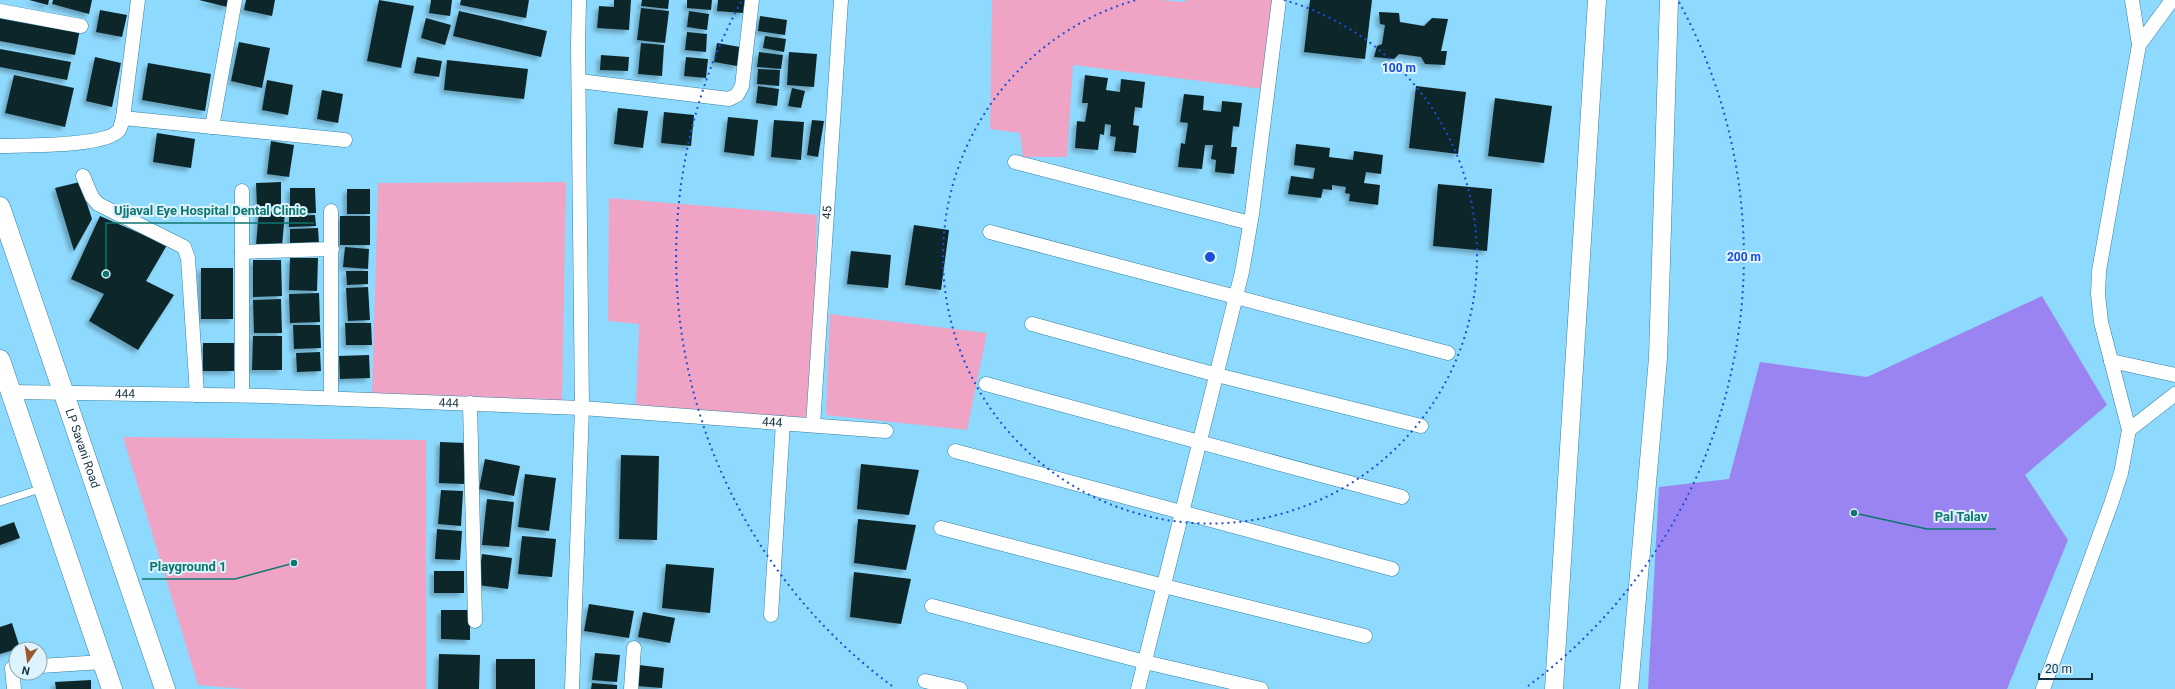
<svg xmlns="http://www.w3.org/2000/svg" width="2175" height="689" font-family="Roboto,sans-serif">
<style>
.green{fill:#efa4c6}
.water{fill:#9984f2}
.building{fill:#0f282c;filter:url(#shadow)}
.lines{fill:none;stroke-linecap:round;stroke-linejoin:round}
.service-casing{stroke:#3480a2;stroke-width:8}
.minor-casing{stroke:#3480a2;stroke-width:15}
.tertiary-casing{stroke:#3480a2;stroke-width:19}
.secondary-casing{stroke:#3480a2;stroke-width:21}
.service{stroke:#fff;stroke-width:7}
.minor{stroke:#fff;stroke-width:14}
.tertiary{stroke:#fff;stroke-width:18}
.secondary{stroke:#fff;stroke-width:20}
.ring{fill:none;stroke:#1d4ed8;stroke-width:2;stroke-dasharray:2 4}
.labels{text-anchor:middle;stroke-width:4;stroke-linejoin:round;paint-order:stroke}
.street-label{font-size:12px;fill:#133241;stroke:#ddf3fe}
.centre{fill:#1d4ed8;stroke:#ddf3fe;stroke-width:2}
.ring-label{font-size:12px;text-anchor:middle;font-weight:bold;fill:#1d4ed8;stroke:#ddf3fe;stroke-width:4;stroke-linejoin:round;paint-order:stroke}
.leader{fill:none;stroke:#0f766e;stroke-width:1.5}
.callout-dot{fill:#0f766e;stroke:#ddf3fe;stroke-width:1.5}
.callout-label{font-size:13px;text-anchor:middle;font-weight:bold;fill:#0f766e;stroke:#ddf3fe;stroke-width:4;stroke-linejoin:round;paint-order:stroke}
</style>
<defs>
<filter id="shadow"><feDropShadow dx="-3.5" dy="3.5" stdDeviation="2" flood-color="#0004"/></filter>
</defs>
<rect width="100%" height="100%" fill="#8edafe"/>
<!-- green -->
<g class="green">
<polygon points="992,0 1159,0 1185,2 1186,0 1274,0 1263,89 1073,65 1067,157 1023,157 1020,133 990,129"/>
<polygon points="566,182 562,404 372,399 378,183"/>
<polygon points="609,198 817,215 811,420 636,408 639,324 608,321"/>
<polygon points="830,314 987,333 967,430 826,415"/>
<polygon points="123,437 426,440 426,689 245,689 198,685"/>
</g>
<!-- water -->
<polygon class="water" points="2042,296 2107,405 2025,475 2068,540 2007,689 1648,689 1659,487 1729,479 1760,362 1867,377"/>
<!-- building -->
<g class="building">
<polygon points="29,0 49,0 48,5"/>
<polygon points="53,0 92,0 89,14 52,4"/>
<polygon points="199,0 229,0 227,7"/>
<polygon points="246,0 275,0 272,16 244,10"/>
<polygon points="379,0 414,6 401,68 367,61"/>
<polygon points="431,0 452,0 450,16 429,13"/>
<polygon points="461,0 529,0 526,18 460,5"/>
<polygon points="614,0 631,0 629,30 597,28 599,6 614,7"/>
<polygon points="642,0 669,0 668,9 641,6"/>
<polygon points="687,0 712,0 711,10 687,8"/>
<polygon points="718,0 745,0 743,13 717,11"/>
<polygon points="1310,0 1372,0 1365,59 1304,52"/>
<polygon points="641,8 669,11 665,43 637,40"/>
<polygon points="100,10 127,15 122,37 96,32"/>
<polygon points="459,11 547,31 541,57 453,36"/>
<polygon points="689,11 709,14 707,30 687,27"/>
<polygon points="1379,12 1399,13 1400,22 1424,26 1432,18 1448,19 1441,51 1447,51 1445,65 1425,64 1421,57 1399,54 1394,59 1374,57 1377,46 1382,44 1385,25 1380,24"/>
<polygon points="0,14 80,29 75,55 0,41"/>
<polygon points="760,16 787,20 785,35 758,31"/>
<polygon points="426,18 451,25 445,45 421,38"/>
<polygon points="687,32 707,34 706,52 685,50"/>
<polygon points="765,36 786,39 784,52 763,48"/>
<polygon points="239,42 270,48 262,88 231,81"/>
<polygon points="641,43 664,45 662,76 638,74"/>
<polygon points="717,43 740,47 737,66 714,62"/>
<polygon points="0,49 71,62 67,80 0,67"/>
<polygon points="759,52 783,55 781,69 757,67"/>
<polygon points="789,52 817,54 814,87 787,85"/>
<polygon points="601,55 629,57 628,71 600,70"/>
<polygon points="95,57 121,63 112,107 86,101"/>
<polygon points="417,57 442,61 439,77 414,73"/>
<polygon points="686,57 708,59 706,78 684,76"/>
<polygon points="447,60 528,69 524,99 444,90"/>
<polygon points="148,63 211,74 205,111 142,100"/>
<polygon points="758,69 780,70 779,86 757,84"/>
<polygon points="14,75 74,88 65,127 5,113"/>
<polygon points="1085,75 1108,78 1106,90 1120,92 1121,79 1145,82 1142,108 1135,107 1133,125 1139,126 1136,153 1114,151 1116,137 1110,136 1111,125 1105,124 1104,135 1100,134 1098,150 1075,148 1077,121 1085,122 1088,103 1082,103"/>
<polygon points="267,80 293,85 288,115 262,110"/>
<polygon points="758,86 779,89 777,106 756,103"/>
<polygon points="1416,86 1466,92 1458,154 1409,148"/>
<polygon points="792,88 805,91 801,108 788,106"/>
<polygon points="322,90 343,94 338,123 317,119"/>
<polygon points="1184,94 1204,96 1203,110 1221,112 1222,101 1242,103 1239,127 1233,126 1231,147 1237,147 1234,174 1215,172 1216,160 1211,159 1213,145 1205,145 1202,169 1178,167 1181,143 1185,144 1188,123 1180,122"/>
<polygon points="1495,98 1552,106 1544,163 1488,156"/>
<polygon points="618,108 648,111 643,148 614,144"/>
<polygon points="664,112 694,115 691,146 661,143"/>
<polygon points="728,117 758,120 754,156 724,152"/>
<polygon points="774,120 804,122 801,160 771,157"/>
<polygon points="812,120 824,121 818,157 807,155"/>
<polygon points="157,133 195,139 191,168 153,162"/>
<polygon points="271,141 294,145 289,177 267,174"/>
<polygon points="1296,144 1330,148 1329,157 1353,160 1354,151 1383,155 1381,174 1366,172 1364,183 1380,185 1378,205 1349,201 1350,194 1345,193 1346,187 1332,185 1332,190 1323,189 1321,198 1288,194 1291,176 1313,179 1315,168 1294,165"/>
<polygon points="80,182 92,219 74,251 55,188"/>
<polygon points="281,182 281,206 257,207 256,183"/>
<polygon points="1438,184 1492,189 1487,251 1433,246"/>
<polygon points="290,188 315,188 316,213 290,213"/>
<rect x="347" y="189" width="23" height="25"/>
<polygon points="259,210 285,212 282,247 256,245"/>
<polygon points="315,215 316,226 289,227 289,216"/>
<polygon points="100,216 167,245 146,281 174,295 138,350 89,321 104,294 71,279"/>
<rect x="340" y="216" width="30" height="29"/>
<polygon points="914,225 949,230 941,290 905,285"/>
<polygon points="318,228 319,244 290,246 290,229"/>
<polygon points="345,247 369,249 368,269 343,267"/>
<polygon points="851,251 891,255 888,288 847,284"/>
<polygon points="290,258 318,258 317,291 289,290"/>
<polygon points="253,260 281,260 282,296 253,297"/>
<rect x="201" y="268" width="32" height="51"/>
<polygon points="346,271 368,271 368,284 347,285"/>
<polygon points="368,287 370,320 348,321 346,288"/>
<polygon points="319,293 320,322 290,323 289,294"/>
<polygon points="281,299 282,333 254,333 253,300"/>
<polygon points="345,323 371,323 372,345 346,345"/>
<polygon points="293,325 320,325 321,348 294,349"/>
<polygon points="253,336 282,336 282,370 252,370"/>
<rect x="203" y="343" width="31" height="28"/>
<polygon points="320,352 321,371 297,372 296,353"/>
<polygon points="369,355 370,378 340,379 339,356"/>
<polygon points="440,442 466,443 464,484 439,483"/>
<polygon points="621,455 659,456 657,540 619,539"/>
<polygon points="485,459 520,466 514,496 479,489"/>
<polygon points="861,464 919,470 909,515 857,509"/>
<polygon points="525,474 556,478 549,531 518,527"/>
<polygon points="441,490 463,491 461,526 438,524"/>
<polygon points="487,499 514,502 509,547 482,545"/>
<polygon points="858,519 916,525 906,570 854,563"/>
<polygon points="14,522 20,538 0,545 0,527"/>
<polygon points="437,529 462,531 460,560 435,559"/>
<polygon points="522,536 556,539 552,577 518,574"/>
<polygon points="482,554 512,558 508,589 478,585"/>
<polygon points="666,564 714,568 710,613 662,608"/>
<rect x="434" y="571" width="30" height="22"/>
<polygon points="854,572 911,579 901,624 850,617"/>
<polygon points="589,604 634,611 629,638 584,631"/>
<polygon points="441,610 470,610 470,640 441,639"/>
<polygon points="643,612 675,618 670,643 638,637"/>
<polygon points="12,623 20,648 0,654 0,627"/>
<polygon points="595,653 620,655 617,682 592,680"/>
<polygon points="439,654 480,655 479,689 438,689"/>
<rect x="496" y="659" width="39" height="30"/>
<polygon points="639,665 664,668 662,688 637,686"/>
<polygon points="91,680 91,689 56,689 55,682"/>
<polygon points="592,683 617,685 617,689 591,689"/>
</g>
<g class="lines">
<!-- service casing -->
<g class="service-casing">
<polyline id="service" points="0,502 43,488"/>
</g>
<!-- minor casing -->
<g class="minor-casing">
<g id="minor">
<polyline points="0,11 81,26"/>
<polyline points="2139,45 2172,0"/>
<polyline points="579,81 729,99 737,95 742,86 752,0"/>
<polyline points="123,118 345,140"/>
<polyline points="212,127 235,0"/>
<path d="M0 146C23 145 107 147 119 130 121 127 122 121 123 118L138 0"/>
<polyline points="1015,162 1250,223"/>
<polyline points="83,176 92,197 98,204 184,247 188,258 197,395"/>
<polyline points="242,191 242,395"/>
<polyline points="331,211 331,398"/>
<polyline points="990,232 1448,353"/>
<polyline points="242,252 332,249"/>
<polyline points="1032,324 1217,375 1421,426"/>
<polyline points="2111,361 2175,375"/>
<polyline points="986,384 1402,497"/>
<path id="s1" d="M11 392 265 396 582 408 886 431"/>
<polyline points="470,403 475,621"/>
<path id="s2" d="M813 425 841 0"/>
<polyline points="2129,430 2175,394"/>
<polyline points="955,451 1392,569"/>
<polyline points="941,528 1164,586 1365,636"/>
<polyline points="932,606 1145,662 1261,689"/>
<polyline points="771,615 783,423"/>
<polyline points="40,666 103,662"/>
<polyline points="12,668 14,689"/>
<polyline points="925,681 960,689"/>
<polyline points="572,689 582,408 578,45 579,0"/>
<polyline points="631,689 634,648"/>
<polyline points="1138,689 1242,272 1252,214 1279,0"/>
<polyline points="2043,689 2111,504 2121,473 2129,430 2101,322 2098,294 2099,271 2139,45 2132,0"/>
</g>
</g>
<!-- tertiary casing -->
<g class="tertiary-casing">
<g id="tertiary">
<polyline points="1554,689 1597,0"/>
<polyline points="1629,689 1658,358 1669,0"/>
</g>
</g>
<!-- secondary casing -->
<g class="secondary-casing">
<g id="secondary">
<path id="s3" d="M0 207 165 689"/>
<polyline points="0,360 112,689"/>
</g>
</g>
<!-- service -->
<use href="#service" class="service"/>
<!-- minor -->
<use href="#minor" class="minor"/>
<!-- tertiary -->
<use href="#tertiary" class="tertiary"/>
<!-- secondary -->
<use href="#secondary" class="secondary"/>
</g>
<!-- distance rings -->
<g class="ring">
<path d="M1284 0A267 267 0 1 1 1136 0"/>
<path d="M892 686A534 534 0 0 1 741 2M1679 2A534 534 0 0 1 1528 686"/>
</g>
<g class="labels">
<!-- street labels -->
<g class="street-label">
<text dy="4" stroke="none"><textPath href="#s2" startOffset="213">45</textPath></text>
<text dy="4" stroke="none"><textPath href="#s1" startOffset="114">444</textPath></text>
<text dy="4" stroke="none"><textPath href="#s1" startOffset="438">444</textPath></text>
<text dy="4" stroke="none"><textPath href="#s1" startOffset="762">444</textPath></text>
<text dy="4" stroke="none"><textPath href="#s3" startOffset="255">LP Savani Road</textPath></text>
</g>
</g>
<circle cx="1210" cy="257" r="6" class="centre"/>
<g class="ring-label">
<text x="1399" y="72">100 m</text>
<text x="1744" y="261">200 m</text>
</g>
<!-- callouts -->
<path class="leader" d="M106 274L106 223H314M1854 513L1927 529H1996M294 563L235 579H142"/>
<g class="callout-dot">
<circle cx="106" cy="274" r="4"/>
<circle cx="1854" cy="513" r="4"/>
<circle cx="294" cy="563" r="4"/>
</g>
<g class="callout-label">
<text x="210" y="215">Ujjaval Eye Hospital Dental Clinic</text>
<text x="1961" y="521">Pal Talav</text>
<text x="188" y="571">Playground 1</text>
</g>
<!-- north arrow -->
<g transform="translate(28 661) rotate(193)"><circle r="19" fill="#ddf3fe" stroke="#8ca6b2"/>
<path d="M0-3L7 15L0 10L-7 15Z" fill="#9c572c"/>
<text y="-6" font-size="11" font-weight="bold" text-anchor="middle" fill="#133241">N</text>
</g>
<!-- scale -->
<path d="M2039 673v6h53v-6" fill="none" stroke="#133241" stroke-width="2"/>
<text x="2045" y="673" font-size="12" fill="#133241" stroke="#ddf3fe" stroke-width="3" paint-order="stroke">20 m</text>
</svg>
